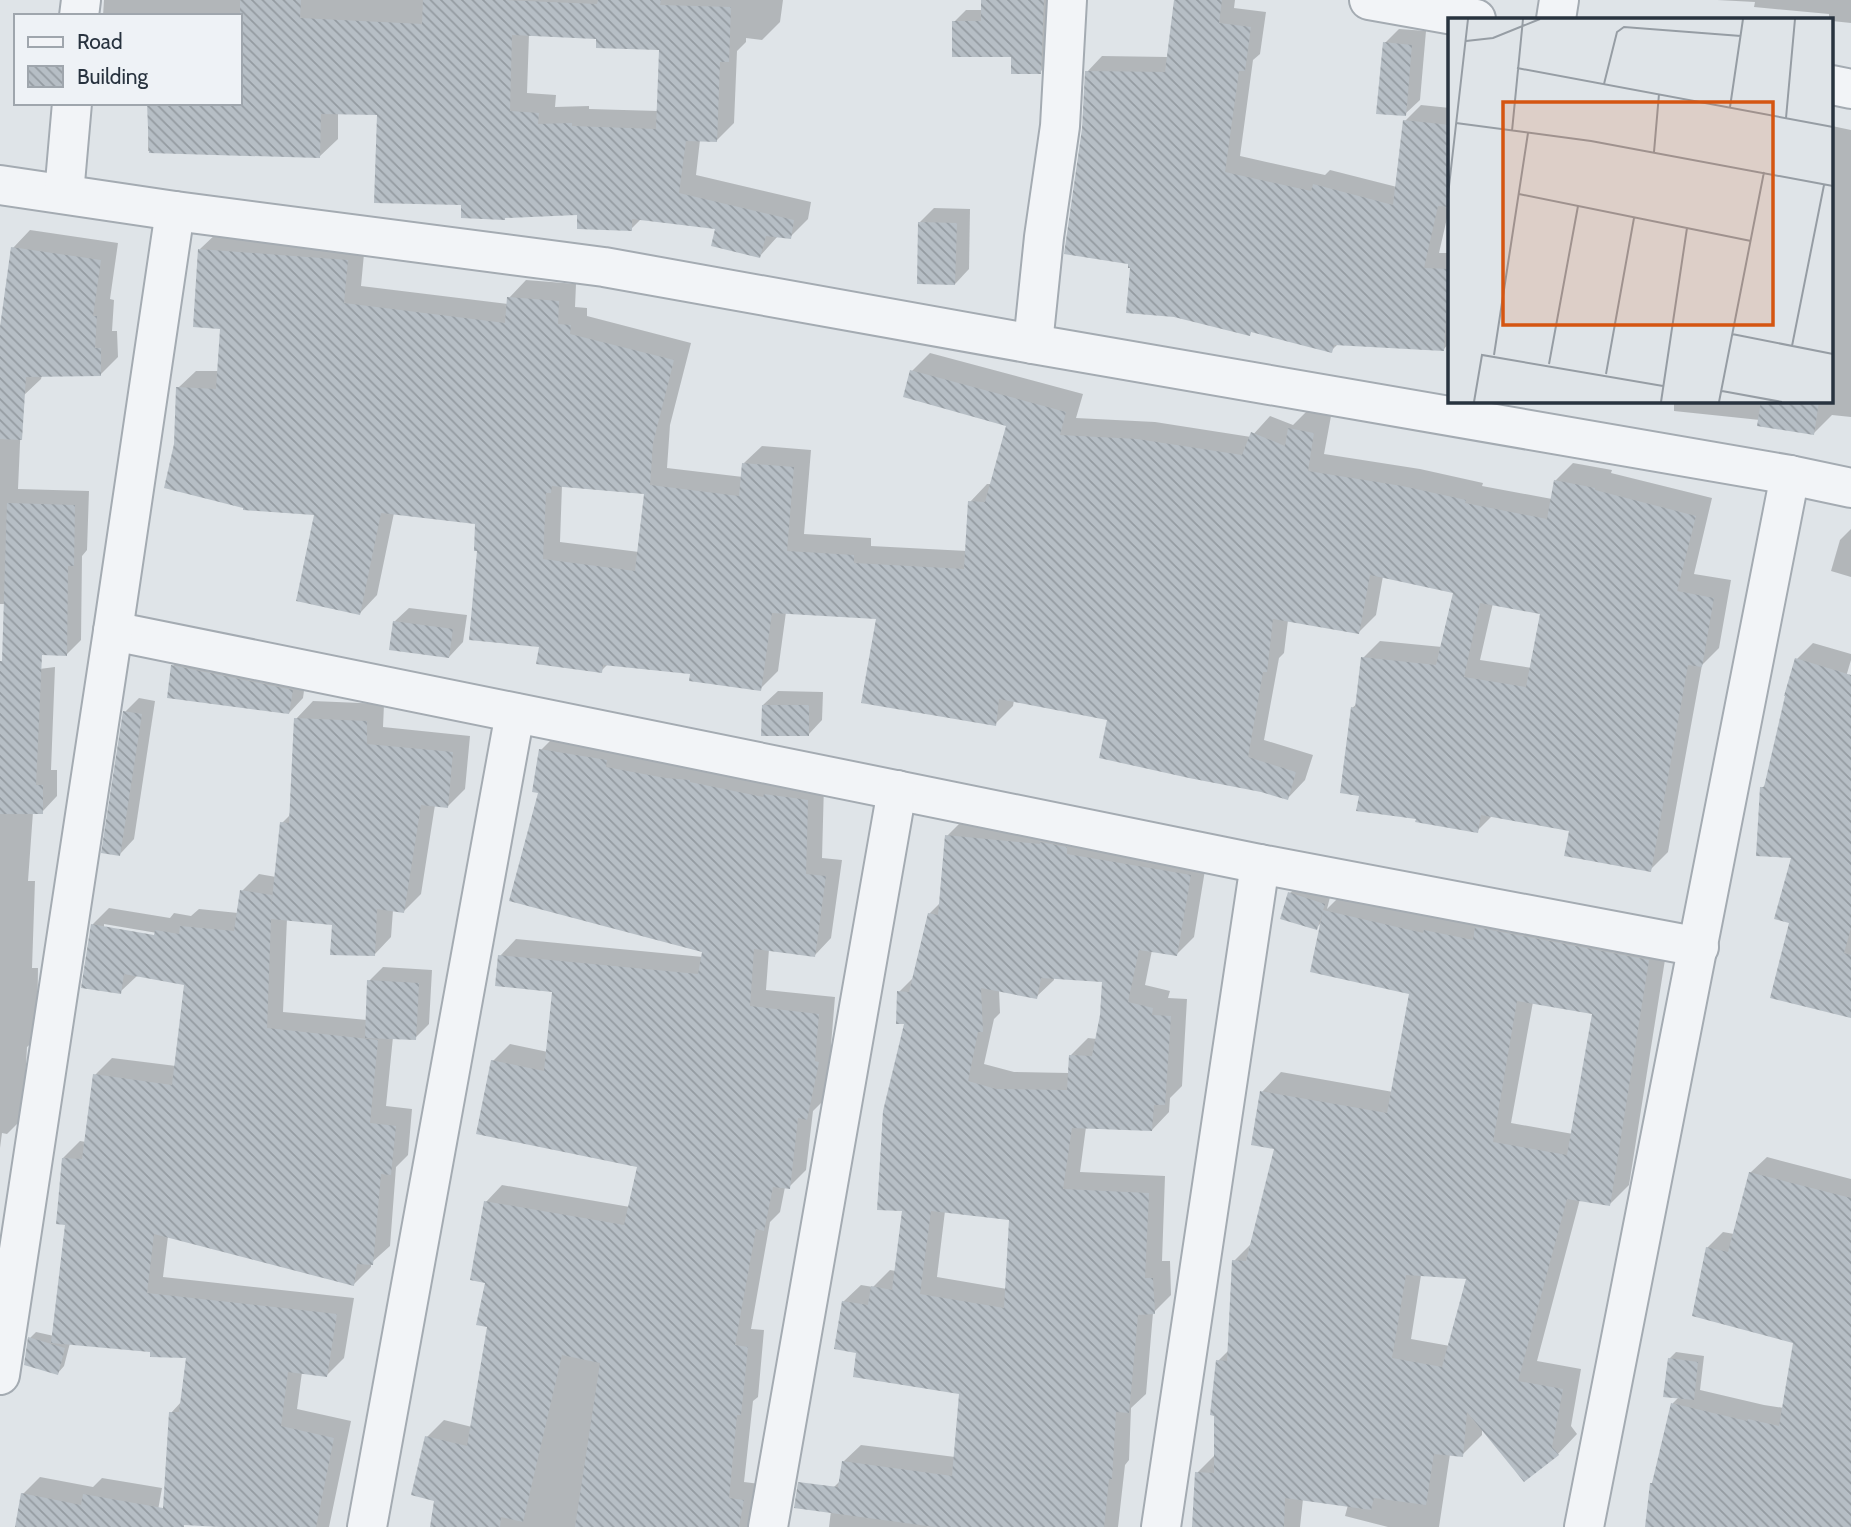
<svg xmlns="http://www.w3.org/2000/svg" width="1851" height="1527" font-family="Cabin,sans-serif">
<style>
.shadow{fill:#0003;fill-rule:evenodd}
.building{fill:url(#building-back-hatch);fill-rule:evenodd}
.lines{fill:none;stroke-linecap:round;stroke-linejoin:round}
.minor-casing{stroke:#a4abb2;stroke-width:42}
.minor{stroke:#f2f4f7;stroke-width:38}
.inset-road{fill:none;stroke:#969da4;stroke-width:2}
.view{fill:#d55511;fill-opacity:0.15;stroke:#d55511;stroke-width:3.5}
.inset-edge{fill:none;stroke:#28333f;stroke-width:3.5}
</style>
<defs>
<pattern id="building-back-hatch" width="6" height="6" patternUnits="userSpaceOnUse" patternTransform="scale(1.75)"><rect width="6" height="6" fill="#b6bec5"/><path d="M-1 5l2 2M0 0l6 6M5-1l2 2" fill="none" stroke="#949ba1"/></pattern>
</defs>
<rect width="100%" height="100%" fill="#dfe4e8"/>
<!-- shadow -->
<g class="shadow">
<path d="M104 0H783L780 22 762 40 746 38V42L737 51 734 123 716 141 700 140 696 175 811 202 808 219 790 237 778 236 760 256 717 228 642 218 631 229 579 213 463 203 379 113H338V139L319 157 148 151 149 103H240V16H103ZM529 34 598 37 661 48 658 111 589 109V106L555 107 556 95 527 93Z"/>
<polygon points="983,0 1054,0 1052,60 1040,72 954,22 966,10 983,10"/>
<polygon points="1176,0 1235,0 1234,8 1266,12 1260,54 1253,60 1240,156 1325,175 1330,170 1397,187 1405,121 1421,105 1450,108 1450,205 1439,253 1450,253 1450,342 1444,349 1339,343 1331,351 1253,330 1249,334 1132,267 1083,129 1087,72 1102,56 1168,57"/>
<polygon points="1717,0 1851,0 1851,23 1832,21 1829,19 1829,14 1754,7 1755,2"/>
<polygon points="1399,29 1426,31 1420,100 1405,114 1385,43"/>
<polygon points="1832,126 1851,130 1851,417 1832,415 1814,433 1760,420 1674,411 1674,404 1588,401 1832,401"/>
<polygon points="934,208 970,209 969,269 955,284 920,222"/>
<polygon points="30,230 118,243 110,299 114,300 112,331 117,331 118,357 101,374 42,375 41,379 22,397 18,489 89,491 87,550 82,556 81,640 67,654 5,604 0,604 0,331 13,248"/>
<path d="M218 232 365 243 361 286 508 304 509 298 526 280 576 284 575 307 587 308V316L691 343 670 425 667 468 743 477 744 463 762 446 811 450 804 534 871 538V546L967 551 970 502 987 484H992L1008 425 912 371 930 353 1083 394 1076 418 1155 422 1251 437 1270 416 1293 425 1307 411 1331 416 1324 454 1420 469 1483 483 1482 486 1552 499 1555 481 1573 463 1612 470 1611 473 1712 498 1694 574 1731 580 1719 648 1702 665 1668 852 1650 870 1571 829 1493 815 1477 831 1418 818 1361 794 1352 708 1357 704 1363 658 1380 641 1442 647 1455 591 1383 576 1376 615 1359 632 1288 620 1284 653 1279 658 1264 740 1313 755 1305 780 1288 798 1109 719 1014 700 1013 706 995 724 878 618 786 612 778 671 760 689 692 672 608 664 601 671 541 645 479 550 477 523 394 513 377 595 360 613 316 513 176 444 178 388 196 371H219L221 327 200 249ZM562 485 646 492 639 552 560 542ZM1493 603 1542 613 1532 668 1480 660Z"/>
<polygon points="1851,529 1851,577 1831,571 1840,540"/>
<polygon points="409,608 467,615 463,642 449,657 394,622"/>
<polygon points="1813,643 1851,654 1851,660 1840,697 1851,699 1851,1016 1791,922 1793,856 1762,788 1767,783 1797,659"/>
<polygon points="187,652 306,676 303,698 289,713 173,666"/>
<polygon points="55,667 51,770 57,770 57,796 42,812 33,812 28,881 35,881 32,968 38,968 37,1038 27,1047 23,1118 7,1134 2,1133 0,1148 0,674"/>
<polygon points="778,691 823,692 822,720 808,735 763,705"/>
<polygon points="139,698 155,701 134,839 120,854 125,712"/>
<path d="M313 701 384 704 383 727 470 736 465 789 448 806 435 805 421 894 404 911 393 910 391 937 374 955 333 923 287 918 283 1012 367 1020 369 981 383 967 432 970 429 1024 415 1038 393 1037 386 1106 412 1109 408 1155 396 1167 390 1246 371 1263V1267L354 1284 168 1236 163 1277 354 1298 344 1358 326 1376 302 1372 297 1409 351 1421 329 1527H220L171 1413 182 1401 188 1357 152 1350 70 1343 64 1366 58 1373 30 1338 36 1332 54 1336 66 1223 63 1158 80 1141 86 1142 95 1075 112 1058 176 1066 186 984 138 975 120 992 92 925 109 908 170 918 174 913 191 916 199 909 238 913 242 891 259 874 276 877 282 823 292 813 296 719ZM104 924 163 934V938L104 928Z"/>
<polygon points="558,733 824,784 822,858 842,860 831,938 815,955 769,949 766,990 835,997 831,1045 835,1045 823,1101 813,1111 806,1170 789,1187 785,1187 780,1212 770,1222 751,1329 764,1330 758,1397 753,1401 744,1482 760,1484 754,1522 749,1527 431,1527 436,1499 427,1437 444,1420 472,1427 489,1326 486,1202 502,1185 630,1207 639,1165 493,1061 510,1044 548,1052 554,990 500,956 516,939 703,957 704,951 540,791 541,750"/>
<path d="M964 819 1207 858 1194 937 1176 955 1152 950 1145 985 1170 991 1168 998 1187 999 1182 1086 1170 1098 1169 1112 1152 1130 1086 1127 1080 1172 1165 1176 1162 1261H1170L1171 1295 1153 1313 1146 1394 1131 1408 1129 1460 1125 1465 1118 1527H829L834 1487 841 1480 843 1462 861 1445 955 1457 961 1393 858 1352 843 1302 861 1285 873 1287 890 1270 896 1271 904 1209 907 1022 899 992 915 976 929 914 941 902 947 836ZM1054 977 1104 980 1102 1016 1097 1039 1088 1038 1070 1056 1069 1073 1014 1072 984 1064 994 1019 1000 1013 999 990 1036 997 1054 980ZM945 1211 1011 1218 1007 1289 937 1277Z"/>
<path d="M1297 887 1330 897 1327 909 1344 892 1668 941 1629 1185 1610 1204 1580 1199 1537 1361 1581 1369 1571 1426 1577 1434 1558 1454 1524 1480 1482 1428V1435L1462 1455 1450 1454 1439 1527H1388L1345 1516 1348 1505 1303 1499 1300 1527H1194L1197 1473 1216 1454 1218 1361 1229 1350 1234 1261 1253 1242 1276 1147 1262 1092 1281 1072 1393 1092 1411 993 1322 922 1316 928 1290 893ZM1533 1002 1594 1012 1573 1134 1511 1123ZM1421 1275 1468 1278 1450 1346 1411 1339Z"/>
<polygon points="1767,1157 1851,1179 1851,1527 1647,1527 1673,1403 1679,1397 1669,1359 1676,1352 1704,1356 1700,1390 1764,1405 1784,1408 1795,1341 1707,1248 1723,1232 1734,1234 1750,1173"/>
<polygon points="40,1477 93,1487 102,1478 162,1488 155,1527 17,1527 23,1494"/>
</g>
<!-- building -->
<g class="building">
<path d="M240 0H301L300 18 422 24 423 0H505L597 4 598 0H661L660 5 731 7 729 62H720L717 142 686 141 679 193 794 220 791 239 766 236 760 258 711 246 715 229 632 219V231L577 229V215L505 218V220L461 218V205L374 203 377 115 321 114 320 158 149 153 147 103H240ZM512 35 596 39V48L659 50 656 129 572 126V123L538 124 539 113 510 111Z"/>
<polygon points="981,0 1044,0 1041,74 1011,74 1011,57 952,57 952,21 981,21"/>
<polygon points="1174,0 1222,0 1219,23 1251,27 1245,71 1239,71 1225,172 1311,191 1313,184 1393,205 1403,120 1450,125 1450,207 1438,206 1424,268 1449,269 1444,351 1334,345 1332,353 1251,332 1250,336 1174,317 1126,313 1130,268 1128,268 1128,264 1064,254 1082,129 1085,71 1165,72"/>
<polygon points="1383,42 1412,45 1406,116 1376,114"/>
<polygon points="918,222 957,223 955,285 917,284"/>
<polygon points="11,247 101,260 93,316 97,316 95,348 101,348 101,376 26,377 22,440 0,439 0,327"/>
<path d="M198 249 348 260 344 303 505 323 507 297 559 301 558 324 571 325 570 334 674 360 653 443 650 485 739 496 742 463 794 467 787 551 854 555V563L964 569 968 501 985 502 1006 426 903 397 910 370 1066 412 1060 435 1137 439 1242 455 1251 432 1285 446 1288 428 1314 433 1308 471 1402 486 1466 500 1465 503 1547 519 1554 480 1595 488V490L1696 516 1677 591 1714 598 1702 667 1688 665 1651 872 1564 856 1569 831 1481 815 1478 833 1415 822 1416 819 1356 811 1359 796 1340 793 1351 707 1355 708 1361 657 1436 665 1453 593 1370 575 1359 634 1273 619 1267 672H1263L1248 757 1296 772 1288 800 1261 792 1189 778 1099 758 1107 720 999 699 996 726 861 703 876 619 772 613 761 691 689 681 690 674 603 665 602 673 536 664 539 647 469 640 477 551H474L475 524 381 513 360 615 296 601 314 515 243 510V508L164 488 174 444 176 387 216 389 220 329 193 327ZM552 486 644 494 635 571 543 559 546 493H551ZM1480 603 1540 614 1526 687 1464 677Z"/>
<polygon points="1761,401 1819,401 1814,435 1757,426"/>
<polygon points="7,503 75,505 74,566 68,566 67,656 42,655 36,785 43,785 43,814 0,814 0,661 2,661"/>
<polygon points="393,621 453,629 449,658 389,650"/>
<polygon points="1795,658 1851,675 1851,928 1844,953 1851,955 1851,1018 1770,998 1789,923 1774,919 1791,858 1756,856 1760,787 1764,787 1785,696 1784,696"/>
<polygon points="171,665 293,690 289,714 167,698"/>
<polygon points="762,705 809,705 809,736 761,736"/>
<polygon points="123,711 142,714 120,856 101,853"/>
<polygon points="294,718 367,721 367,744 453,752 448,808 421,805 404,913 377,909 375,956 330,955 332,925 271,919 267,1028 378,1040 370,1123 396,1126 391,1175 381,1174 373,1265 357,1264 354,1286 154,1234 147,1293 337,1314 327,1377 288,1372 281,1426 334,1438 316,1527 220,1527 184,1525 184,1527 15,1527 21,1493 81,1505 83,1494 163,1508 169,1412 179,1412 186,1358 150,1357 150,1352 51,1343 65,1225 56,1224 62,1158 82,1159 93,1074 172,1085 184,985 124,974 121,994 81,988 91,924 154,935 155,930 179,934 180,926 234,931 240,890 272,895 271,909 280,822 289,823"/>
<polygon points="539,749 607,760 606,767 665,778 690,780 690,782 763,797 764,794 808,800 806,874 826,876 815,957 754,949 750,1006 819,1014 815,1061 819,1062 807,1120 798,1118 790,1189 773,1187 764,1231 756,1229 735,1345 748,1347 741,1415 737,1415 729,1498 744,1500 739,1527 575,1527 600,1363 562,1355 523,1522 501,1517 500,1527 430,1527 434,1501 411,1495 425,1436 467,1446 487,1327 476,1325 485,1283 470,1280 484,1201 624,1225 637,1167 476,1134 491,1060 544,1071 552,992 495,986 498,955 698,974 702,952 509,901 538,793 532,792"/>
<path d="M945 835 1040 844V842L1067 847V854L1191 875 1177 956 1139 950 1128 1002 1153 1008 1152 1015 1171 1016 1165 1105H1154L1152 1131 1072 1128 1063 1189 1149 1193 1145 1278H1153L1155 1314 1138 1315 1129 1413 1116 1412 1112 1479H1109L1104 1527H935L794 1508 798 1482 838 1487 842 1461 952 1476 959 1394 853 1377 856 1353 834 1349 842 1301 868 1305 871 1286 892 1290 902 1211 877 1210 883 1111 904 1024H896L897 991 909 992 928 913 938 915ZM1041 978 1102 982 1100 1015 1092 1056 1069 1055 1067 1090 996 1089 968 1081 978 1032H983L981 988 1037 999ZM931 1211 1009 1220 1004 1308 920 1294Z"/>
<polygon points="1288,892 1325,904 1317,930 1280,919"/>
<path d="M1323 910 1423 933 1424 930 1473 940 1475 927 1649 960 1610 1206 1567 1199 1518 1381 1563 1389 1552 1447 1559 1455 1524 1482 1467 1412 1463 1457 1434 1454 1426 1505 1374 1498 1371 1510 1285 1498 1284 1527H1192L1195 1472 1214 1473V1416L1210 1415 1216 1360 1227 1361 1232 1260 1246 1261 1274 1149 1251 1145 1260 1091 1387 1113 1409 994 1310 972ZM1517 1001 1592 1014 1567 1155 1493 1142ZM1406 1275 1466 1279 1442 1367 1392 1358Z"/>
<polygon points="367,980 419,983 416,1040 365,1038"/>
<polygon points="1749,1172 1851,1198 1851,1527 1645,1527 1650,1483 1652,1483 1671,1403 1747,1421 1748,1419 1779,1426 1793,1343 1692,1316 1706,1247 1728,1252"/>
<polygon points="28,1337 65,1348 58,1375 24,1365"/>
<polygon points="1668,1358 1698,1362 1694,1400 1663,1397"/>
</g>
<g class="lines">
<!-- minor casing -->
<g class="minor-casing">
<g id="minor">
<polyline points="1369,0 1476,19"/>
<polyline points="79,16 81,0"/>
<polyline points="1556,19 1559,0"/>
<polyline points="1832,85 1851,89"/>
<polyline points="0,185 175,211 604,267 1033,344 1790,475 1851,488"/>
<polyline points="64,194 72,103"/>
<polyline points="1033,344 1044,237 1060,126 1067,0"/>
<polyline points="113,631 1260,864 1699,947"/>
<polyline points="0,1375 113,631 175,211"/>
<polyline points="367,1527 515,713"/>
<polyline points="768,1527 897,790"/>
<polyline points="1161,1527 1260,864"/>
<polyline points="1584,1527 1790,475"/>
</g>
</g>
<!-- minor -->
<use href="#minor" class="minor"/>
</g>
<!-- overview -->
<g transform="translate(1448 18)">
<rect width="385" height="385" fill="#dfe4e8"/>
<path class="inset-road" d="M18 23 45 20 92 1M69 50 385 109M156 66 169 14 176 9 293 18M282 89 295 1M338 100 347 1M8 105 143 123 385 168M64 113 75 1M206 134 211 76M71 176 303 223M0 177 20 1M284 316 385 336M344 328 376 167M46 337 80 115M101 346 130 188M158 356 186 200M274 373 334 384M26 384 34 337 215 368M213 384 239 210M271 384 316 154"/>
<path class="view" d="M55 84H325V307H55Z"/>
<rect width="385" height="385" class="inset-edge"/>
</g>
<!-- legend -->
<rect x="14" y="14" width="228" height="91" fill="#eef2f6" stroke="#9fa6ad" stroke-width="2"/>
<rect x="28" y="37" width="35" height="10" fill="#f2f4f7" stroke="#9fa6ad" stroke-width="2"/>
<text x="77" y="49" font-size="21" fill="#28333f">Road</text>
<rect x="28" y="66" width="35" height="21" fill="url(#building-back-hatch)" stroke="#9fa6ad" stroke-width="2"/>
<text x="77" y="84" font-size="21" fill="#28333f">Building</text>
</svg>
